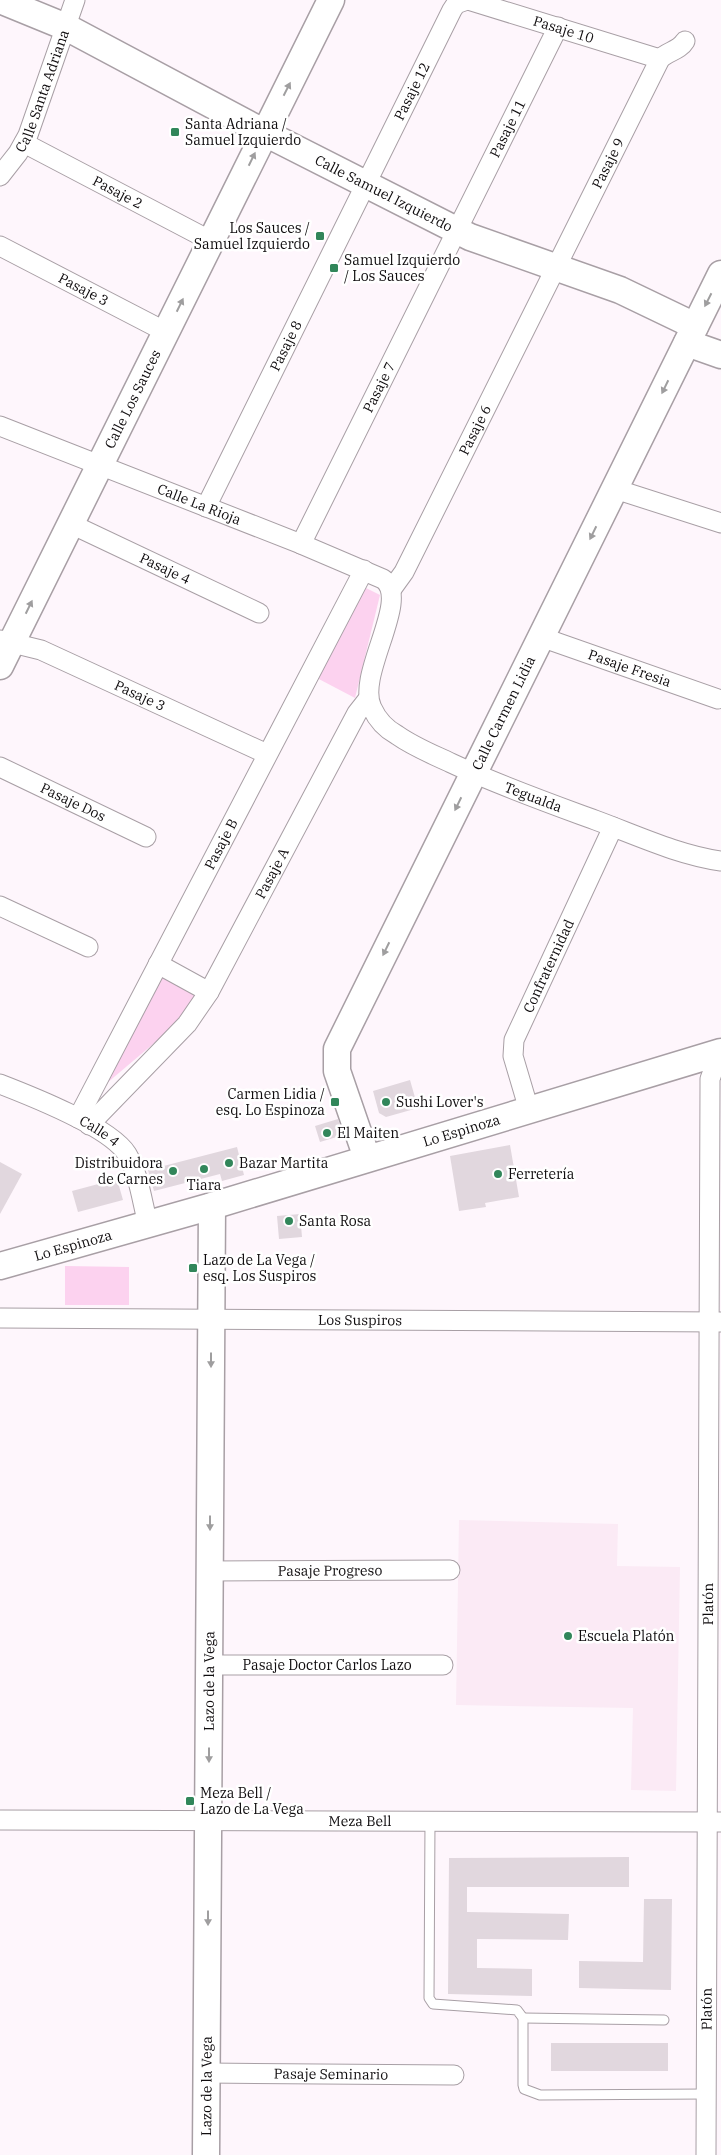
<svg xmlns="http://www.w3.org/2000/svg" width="721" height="2155" font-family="'IBM Plex Serif',serif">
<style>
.built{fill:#fbeaf5}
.green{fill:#fcd2ef}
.building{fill:#e1d7de}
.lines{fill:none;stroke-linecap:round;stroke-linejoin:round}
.lane-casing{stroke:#a89fa5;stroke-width:11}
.street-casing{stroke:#a89fa5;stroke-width:21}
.secondary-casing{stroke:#a89fa5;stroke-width:29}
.lane{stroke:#fff;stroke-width:9}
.street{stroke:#fff;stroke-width:19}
.secondary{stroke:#fff;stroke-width:26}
.oneway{fill:#9f9e9f}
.poi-dot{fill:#31865a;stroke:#fff;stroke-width:2}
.labels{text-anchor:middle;stroke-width:5;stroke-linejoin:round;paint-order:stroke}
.street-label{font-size:14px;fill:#0f0c0e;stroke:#fff}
.poi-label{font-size:14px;fill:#0f0c0e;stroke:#fff;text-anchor:start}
</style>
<rect width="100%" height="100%" fill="#fef6fc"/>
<!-- built -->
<polygon class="built" points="459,1520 618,1524 617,1566 680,1567 676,1791 631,1790 633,1708 456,1705"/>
<!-- green -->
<g class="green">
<polygon points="362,586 380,595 355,698 315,677"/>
<polygon points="159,972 198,994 185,1017 94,1094"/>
<polygon points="65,1266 129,1267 129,1305 65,1305"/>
</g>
<!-- building -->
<g class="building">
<polygon points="410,1080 418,1108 386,1117 379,1113 373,1091"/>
<polygon points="338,1119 342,1132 340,1136 320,1142 315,1126"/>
<polygon points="510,1145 519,1197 485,1203 486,1207 459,1211 450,1156"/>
<polygon points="237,1147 244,1175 222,1181 220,1174 154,1191 148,1170"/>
<polygon points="0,1162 22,1174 0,1214"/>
<polygon points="117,1179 123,1200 78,1212 72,1191"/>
<polygon points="300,1214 302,1237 279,1239 277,1216"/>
<polygon points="629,1857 629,1887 467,1887 467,1912 569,1914 568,1940 477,1939 477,1968 532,1969 532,1996 448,1994 449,1858"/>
<polygon points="644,1899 672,1899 671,1990 579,1988 579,1961 643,1962"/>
<rect x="551" y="2043" width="117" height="28"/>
</g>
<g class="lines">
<!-- lane casing -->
<g class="lane-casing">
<g id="lane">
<polyline points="430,1821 429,1998 433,2004 517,2010 523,2018 523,2085 524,2089 540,2095 707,2094"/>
<polyline points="523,2018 664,2020"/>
</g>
</g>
<!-- street casing -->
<g class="street-casing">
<g id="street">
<path id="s1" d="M468 0 660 59"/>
<path id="s2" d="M24 143 211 241"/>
<path id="s3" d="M0 176 18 153 28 135 75 0"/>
<path id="s4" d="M0 246 166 332"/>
<path id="s5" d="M0 426 301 544 383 579C412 599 355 675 372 708 377 719 386 729 397 735 414 747 432 754 451 763 498 785 546 802 595 820 636 835 678 855 721 861"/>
<polyline points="615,489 721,523"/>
<path id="s6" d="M206 507 452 10 456 4 467 0"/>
<path id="s7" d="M71 524 259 613"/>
<path id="s8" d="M301 544 558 27"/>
<path id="s9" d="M391 590 404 572 660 59C668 51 679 51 685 41"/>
<path id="s10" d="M541 637 718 699"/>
<path id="s11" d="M0 640 41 650 267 754"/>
<path id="s12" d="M0 767 146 837"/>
<polyline points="0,906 88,947"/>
<polyline points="158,964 209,992"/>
<path id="s13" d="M0 1084C31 1096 110 1127 127 1154 139 1174 142 1202 148 1224"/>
<path id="s14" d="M529 1110 513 1056 514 1040 613 827"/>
<path id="s15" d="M78 1118 364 570"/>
<path id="s16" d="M89 1125 187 1024 209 992 357 713 368 699"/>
<path id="s17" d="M0 1318 721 1322"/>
<path id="s18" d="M210 1571 450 1570"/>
<path id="s19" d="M209 1665H443"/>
<path id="s20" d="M0 1820 721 1822"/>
<path id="s21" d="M207 2073 454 2075"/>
<path id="s22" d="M706 2155 710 1086V1079L721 1049"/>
</g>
</g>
<!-- secondary casing -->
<g class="secondary-casing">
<g id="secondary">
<path id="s23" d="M0 0 66 27 265 133 470 237 620 290 695 326"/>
<polyline points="687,343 721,355"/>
<path id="s24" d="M0 666 331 0"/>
<path id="s25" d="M367 1158 337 1071V1049L721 274"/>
<path id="s26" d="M0 1266 212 1206 721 1052"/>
<path id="s27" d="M206 2155 212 1206"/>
</g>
</g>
<!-- lane -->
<use href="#lane" class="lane"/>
<!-- street -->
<use href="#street" class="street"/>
<!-- secondary -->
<use href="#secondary" class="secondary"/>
</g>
<!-- one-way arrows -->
<defs><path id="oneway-solid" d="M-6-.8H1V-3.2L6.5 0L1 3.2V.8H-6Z" transform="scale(1.25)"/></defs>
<g class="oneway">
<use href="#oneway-solid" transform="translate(287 89) rotate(-63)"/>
<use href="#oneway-solid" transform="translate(252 159) rotate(-64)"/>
<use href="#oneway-solid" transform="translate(708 300) rotate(117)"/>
<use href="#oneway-solid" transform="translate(180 305) rotate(-64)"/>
<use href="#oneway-solid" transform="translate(665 387) rotate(116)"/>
<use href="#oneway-solid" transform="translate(593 533) rotate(116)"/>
<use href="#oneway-solid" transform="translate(29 607) rotate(-64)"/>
<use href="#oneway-solid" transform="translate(458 804) rotate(116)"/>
<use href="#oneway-solid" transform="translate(386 949) rotate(116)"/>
<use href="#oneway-solid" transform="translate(211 1360) rotate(90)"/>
<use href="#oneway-solid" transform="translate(210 1523) rotate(90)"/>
<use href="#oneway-solid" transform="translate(209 1755) rotate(90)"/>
<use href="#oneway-solid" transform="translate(208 1918) rotate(90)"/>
</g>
<!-- markers -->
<g class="poi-dot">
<rect x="170" y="127" width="10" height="10" rx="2.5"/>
<rect x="315" y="231" width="10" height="10" rx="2.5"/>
<rect x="329" y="263" width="10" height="10" rx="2.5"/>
<rect x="330" y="1097" width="10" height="10" rx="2.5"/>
<circle cx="386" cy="1102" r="5"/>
<circle cx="327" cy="1133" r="5"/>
<circle cx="229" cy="1163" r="5"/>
<circle cx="204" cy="1169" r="5"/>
<circle cx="173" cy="1171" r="5"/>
<circle cx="498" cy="1174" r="5"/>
<circle cx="289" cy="1221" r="5"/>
<rect x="188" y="1263" width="10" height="10" rx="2.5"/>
<circle cx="568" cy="1636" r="5"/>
<rect x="185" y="1796" width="10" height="10" rx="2.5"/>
</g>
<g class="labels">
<!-- street labels -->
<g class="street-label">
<text dy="5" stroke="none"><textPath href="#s1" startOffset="100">Pasaje 10</textPath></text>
<text dy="5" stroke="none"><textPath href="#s3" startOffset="96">Calle Santa Adriana</textPath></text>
<text dy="5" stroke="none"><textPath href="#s6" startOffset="464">Pasaje 12</textPath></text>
<text dy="5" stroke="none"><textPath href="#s8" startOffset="464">Pasaje 11</textPath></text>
<text dy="5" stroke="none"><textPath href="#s9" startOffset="479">Pasaje 9</textPath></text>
<text dy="5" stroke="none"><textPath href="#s2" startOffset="106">Pasaje 2</textPath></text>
<text dy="5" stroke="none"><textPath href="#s23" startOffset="430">Calle Samuel Izquierdo</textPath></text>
<text dy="5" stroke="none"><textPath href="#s4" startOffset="94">Pasaje 3</textPath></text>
<text dy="5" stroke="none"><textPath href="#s6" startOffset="180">Pasaje 8</textPath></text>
<text dy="5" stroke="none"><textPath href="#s8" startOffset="175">Pasaje 7</textPath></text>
<text dy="5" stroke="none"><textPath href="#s24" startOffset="298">Calle Los Sauces</textPath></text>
<text dy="5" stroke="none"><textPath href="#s9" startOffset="181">Pasaje 6</textPath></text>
<text dy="5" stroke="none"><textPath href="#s5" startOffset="214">Calle La Rioja</textPath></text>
<text dy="5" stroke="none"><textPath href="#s7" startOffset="104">Pasaje 4</textPath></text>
<text dy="5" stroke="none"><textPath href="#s10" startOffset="94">Pasaje Fresia</textPath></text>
<text dy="5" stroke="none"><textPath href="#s11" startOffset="151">Pasaje 3</textPath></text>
<text dy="5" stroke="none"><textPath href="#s25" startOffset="489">Calle Carmen Lidia</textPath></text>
<text dy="5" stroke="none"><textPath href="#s5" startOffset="735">Tegualda</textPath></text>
<text dy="5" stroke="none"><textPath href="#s12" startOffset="81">Pasaje Dos</textPath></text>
<text dy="5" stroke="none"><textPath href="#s15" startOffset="309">Pasaje B</textPath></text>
<text dy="5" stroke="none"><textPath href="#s16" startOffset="314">Pasaje A</textPath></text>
<text dy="5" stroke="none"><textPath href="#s14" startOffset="154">Confraternidad</textPath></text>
<text dy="5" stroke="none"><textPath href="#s26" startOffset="481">Lo Espinoza</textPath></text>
<text dy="5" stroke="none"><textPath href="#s13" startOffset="110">Calle 4</textPath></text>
<text dy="5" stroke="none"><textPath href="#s26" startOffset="76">Lo Espinoza</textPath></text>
<text dy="5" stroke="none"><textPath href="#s17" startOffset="360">Los Suspiros</textPath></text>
<text dy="5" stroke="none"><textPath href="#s18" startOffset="120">Pasaje Progreso</textPath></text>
<text dy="5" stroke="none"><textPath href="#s22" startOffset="551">Platón</textPath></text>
<text dy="5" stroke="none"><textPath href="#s19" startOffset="118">Pasaje Doctor Carlos Lazo</textPath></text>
<text dy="5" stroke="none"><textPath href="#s27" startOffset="474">Lazo de la Vega</textPath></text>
<text dy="5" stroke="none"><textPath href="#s20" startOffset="360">Meza Bell</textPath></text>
<text dy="5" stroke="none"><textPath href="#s22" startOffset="146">Platón</textPath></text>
<text dy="5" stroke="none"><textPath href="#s21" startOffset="124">Pasaje Seminario</textPath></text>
<text dy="5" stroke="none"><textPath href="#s27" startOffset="69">Lazo de la Vega</textPath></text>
</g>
<!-- poi labels -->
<g class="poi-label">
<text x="185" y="129">Santa Adriana /<tspan x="185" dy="16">Samuel Izquierdo</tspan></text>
<text x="310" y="233" text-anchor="end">Los Sauces /<tspan x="310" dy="16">Samuel Izquierdo</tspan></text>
<text x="344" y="265">Samuel Izquierdo<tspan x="344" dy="16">/ Los Sauces</tspan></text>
<text x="325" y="1099" text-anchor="end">Carmen Lidia /<tspan x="325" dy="16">esq. Lo Espinoza</tspan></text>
<text x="396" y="1107">Sushi Lover's</text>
<text x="337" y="1138">El Maiten</text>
<text x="163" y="1168" text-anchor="end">Distribuidora<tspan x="163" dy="16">de Carnes</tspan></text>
<text x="239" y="1168">Bazar Martita</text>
<text x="508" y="1179">Ferretería</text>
<text x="204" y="1190" text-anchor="middle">Tiara</text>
<text x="299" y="1226">Santa Rosa</text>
<text x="203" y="1265">Lazo de La Vega /<tspan x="203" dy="16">esq. Los Suspiros</tspan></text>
<text x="578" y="1641">Escuela Platón</text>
<text x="200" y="1798">Meza Bell /<tspan x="200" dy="16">Lazo de La Vega</tspan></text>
</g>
</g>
</svg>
